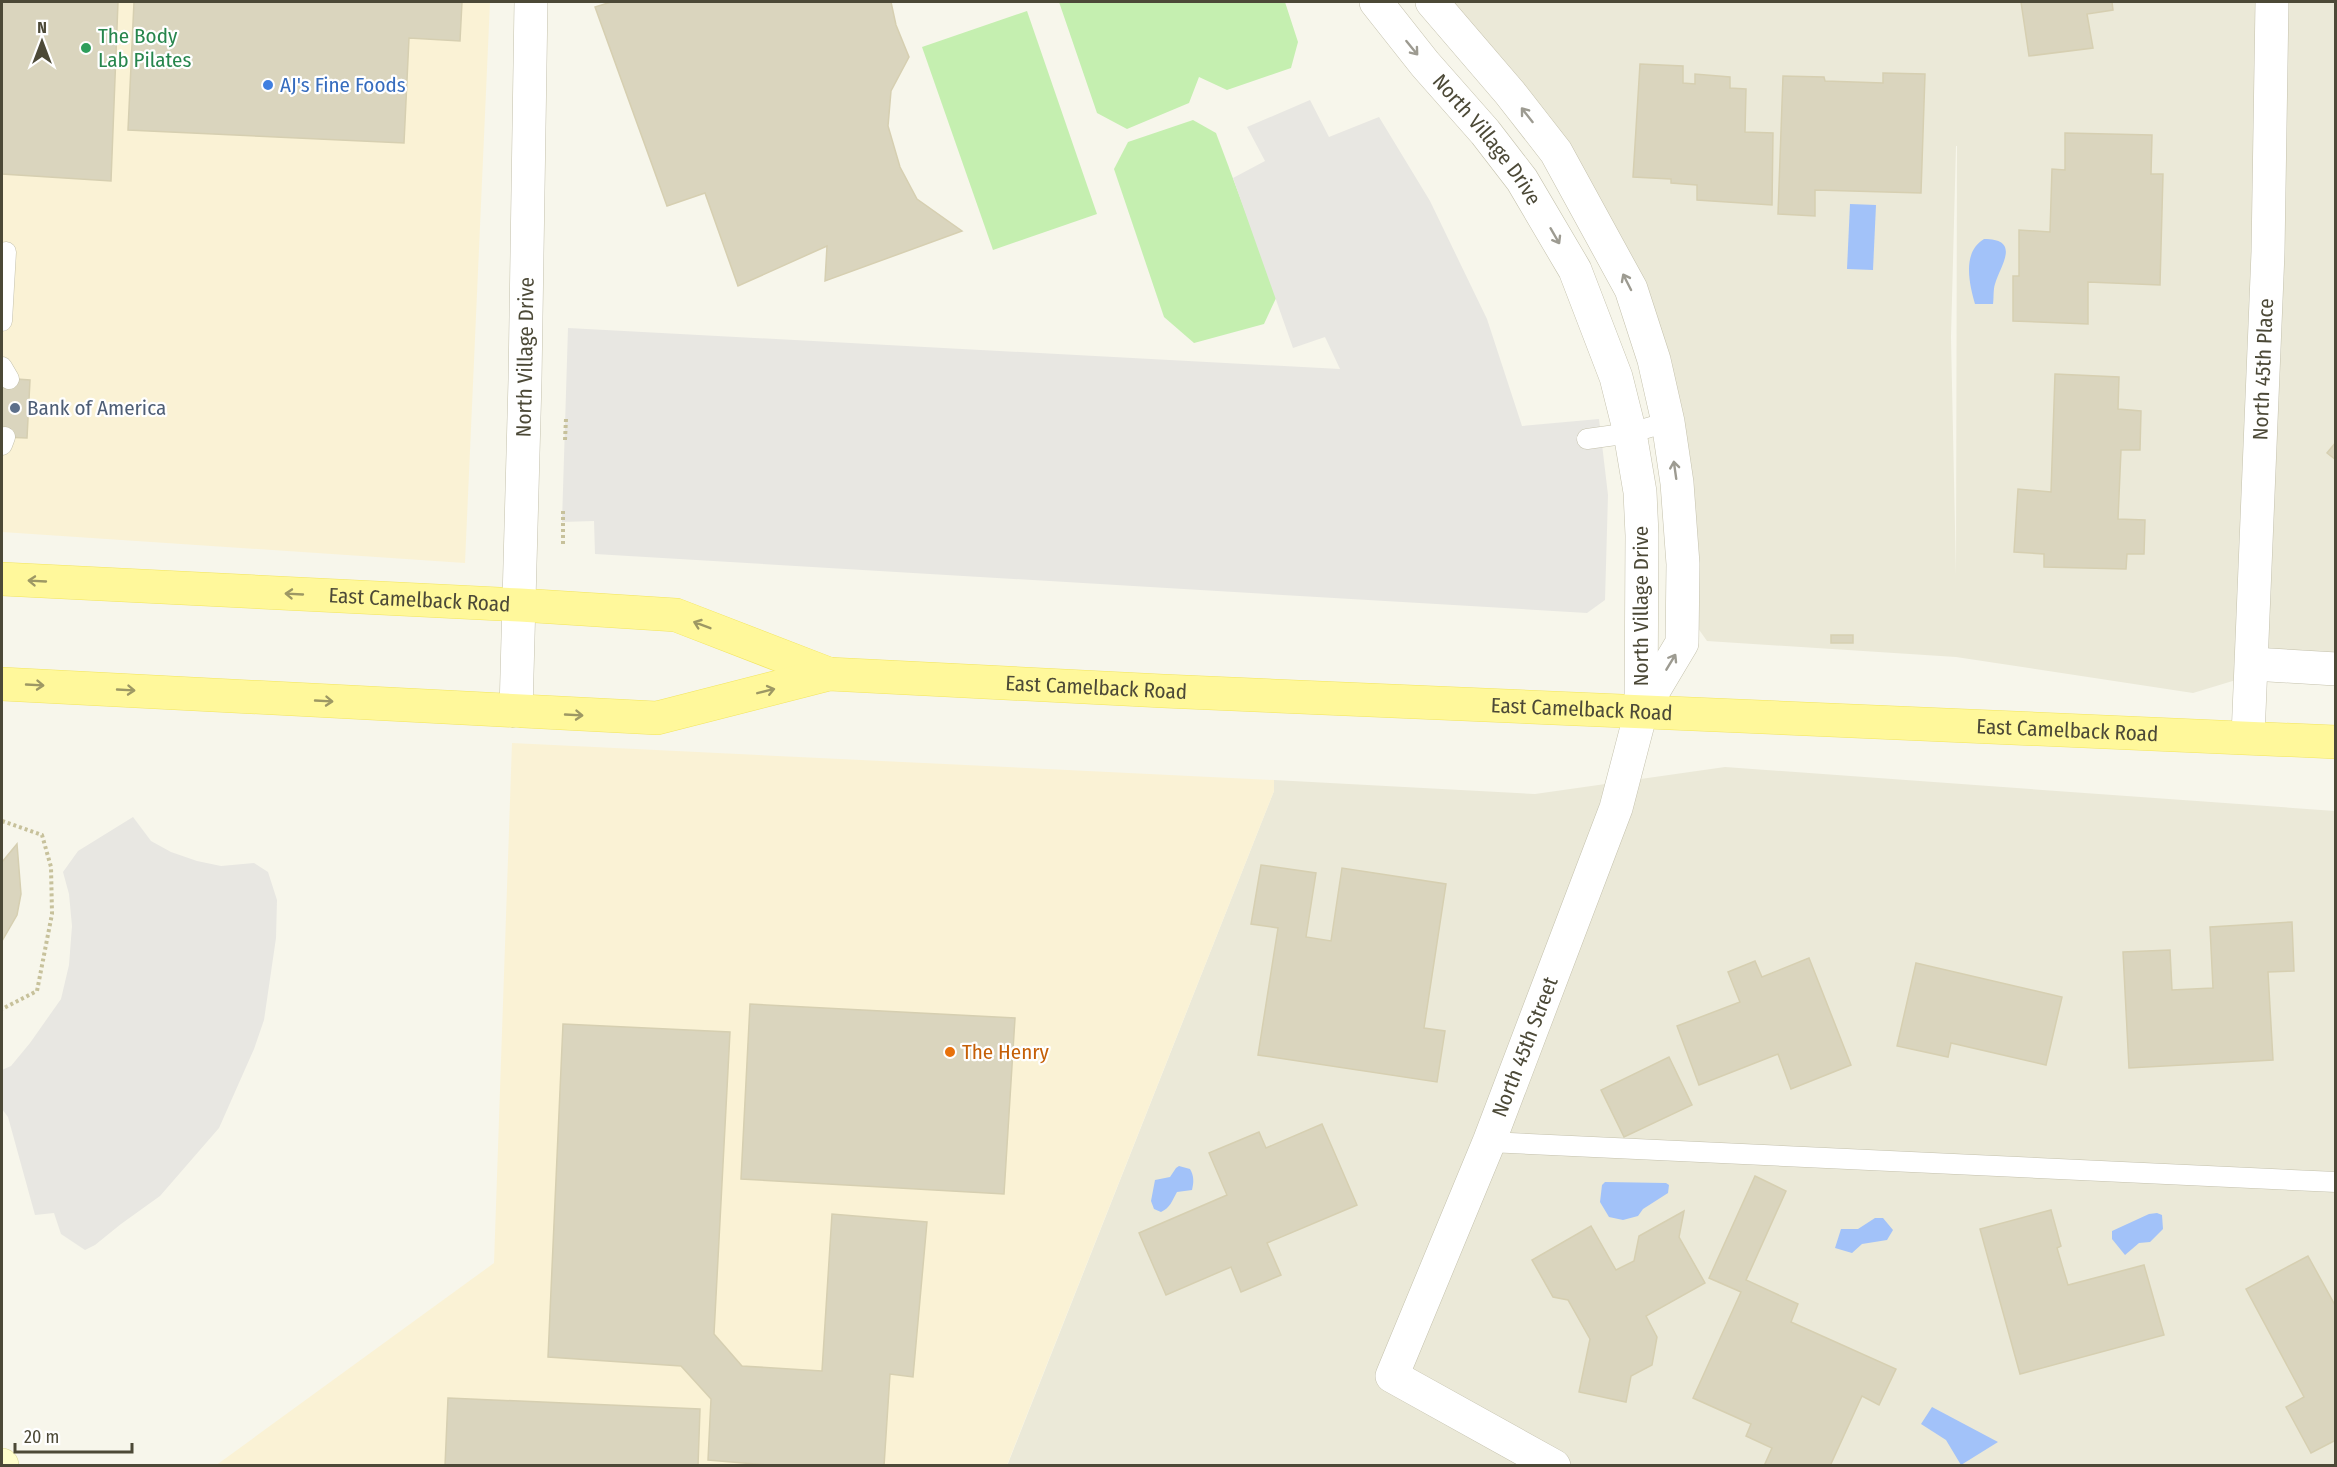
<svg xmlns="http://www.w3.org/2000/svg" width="2337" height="1467" font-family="'Fira Sans Condensed',sans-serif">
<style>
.residential{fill:#ebe9d8;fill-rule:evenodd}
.commercial{fill:#faf2d5}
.green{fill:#c5efb0}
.parking{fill:#e8e7e2}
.water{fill:#a2c2f9}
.building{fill:#dad5be;stroke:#d6cfb1;stroke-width:1.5}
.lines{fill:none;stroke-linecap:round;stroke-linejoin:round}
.lane-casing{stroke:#c4c1ac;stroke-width:21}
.street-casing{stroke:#c4c1ac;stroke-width:34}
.secondary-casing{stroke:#dcd996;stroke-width:34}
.primary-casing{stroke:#f2e55e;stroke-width:34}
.path{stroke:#c7c19b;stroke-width:4;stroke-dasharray:3 3;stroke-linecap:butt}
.lane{stroke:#fff;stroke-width:20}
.street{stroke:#fff;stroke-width:33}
.secondary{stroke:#fffecc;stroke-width:33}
.primary{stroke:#fff89b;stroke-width:33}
.oneway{stroke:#9d9b91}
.oneway2{stroke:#9d9864}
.leisure-dot{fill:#2e9e5b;stroke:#fff;stroke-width:2}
.shop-dot{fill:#3f7fe0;stroke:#fff;stroke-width:2}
.service-dot{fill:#5c6f8a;stroke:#fff;stroke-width:2}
.food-dot{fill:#e8710a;stroke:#fff;stroke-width:2}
.labels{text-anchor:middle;stroke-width:4.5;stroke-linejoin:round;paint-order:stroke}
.leisure-label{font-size:21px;fill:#27864d;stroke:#fff;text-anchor:start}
.shop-label{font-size:21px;fill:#366cbe;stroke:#fff;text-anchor:start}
.street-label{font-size:21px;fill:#4c4937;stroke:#fff}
.service-label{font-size:21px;fill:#4e5e75;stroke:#fff;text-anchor:start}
.food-label{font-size:21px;fill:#c56008;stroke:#fff;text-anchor:start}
</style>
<rect width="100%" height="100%" fill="#f7f6eb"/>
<!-- residential -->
<g class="residential">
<path d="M1444 2H2335V659L2312 657 2193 693 1956 657 1707 641 1695 624 1658 343ZM1956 146H1957L1956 575 1951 337Z"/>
<polygon points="1725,767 2335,811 2335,1465 1007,1466 1274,791 1274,780 1535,794"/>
</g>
<!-- commercial -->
<g class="commercial">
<polygon points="2,2 490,2 465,563 2,532"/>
<polygon points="512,743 1274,780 1274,791 1007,1465 215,1466 494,1263"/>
</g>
<!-- green -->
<g class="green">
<polygon points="1059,2 1285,2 1298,42 1291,68 1227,90 1199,77 1189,103 1127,129 1097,113"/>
<polygon points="1027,11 1097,214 993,250 922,47"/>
<polygon points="1193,120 1216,133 1277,296 1264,324 1194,343 1164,317 1114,169 1128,142"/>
</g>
<!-- parking -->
<g class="parking">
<polygon points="1310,100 1329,137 1379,117 1430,201 1487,319 1522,426 1599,419 1608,495 1605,600 1587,613 595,554 594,521 562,522 568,328 1340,369 1325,337 1293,348 1233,178 1265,161 1247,127"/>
<polygon points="133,817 151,841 171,852 197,861 221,866 254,863 268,872 277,900 276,938 264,1020 254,1049 219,1128 160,1196 121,1224 95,1245 85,1250 61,1234 54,1213 35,1215 8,1117 2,1109 2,1070 11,1066 30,1043 61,999 69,965 72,926 69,894 63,872 78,851"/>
</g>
<!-- water -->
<g class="water">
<polygon points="1850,204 1876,205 1873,270 1847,269"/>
<path d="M1984 239C2022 239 2000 266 1995 284 1993 290 1994 298 1993 304H1975C1969 283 1962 252 1984 239Z"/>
<path d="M1179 1166 1190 1169C1194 1176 1194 1182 1192 1190L1177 1192C1172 1201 1170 1208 1161 1212L1154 1209 1151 1201 1155 1180 1170 1177 1176 1168Z"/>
<polygon points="1605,1182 1666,1183 1669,1185 1668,1193 1643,1209 1638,1216 1623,1220 1609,1217 1600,1202 1602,1185"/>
<polygon points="2157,1213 2162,1215 2163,1229 2150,1242 2139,1243 2125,1255 2112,1239 2112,1231 2149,1214"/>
<polygon points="1875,1218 1883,1218 1893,1230 1887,1240 1862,1244 1852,1253 1835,1248 1841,1229 1858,1229"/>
<polygon points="1932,1407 1998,1442 1961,1465 1946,1440 1921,1424"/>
</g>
<!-- building -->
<g class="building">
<polygon points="2,2 118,2 111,181 2,174"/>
<polygon points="134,2 462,2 460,41 409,38 404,143 128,130"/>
<polygon points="611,2 891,2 896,25 909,57 891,91 888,126 900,167 917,199 962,231 825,281 827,246 738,286 705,193 667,206 595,7"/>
<polygon points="2021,2 2112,2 2113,10 2087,14 2093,48 2029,56"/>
<polygon points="1640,64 1683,66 1683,83 1695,84 1695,74 1730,77 1730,88 1746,89 1745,132 1773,133 1772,205 1697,200 1697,185 1671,183 1671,179 1633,177"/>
<polygon points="1883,73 1925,74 1921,193 1815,190 1815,216 1778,214 1783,76 1824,77 1825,81 1883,83"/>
<polygon points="2065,133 2152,135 2151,174 2163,174 2160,285 2088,282 2088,324 2013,321 2013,276 2019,276 2019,230 2050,232 2052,169 2065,170"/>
<polygon points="2055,374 2119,377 2118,409 2141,411 2140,450 2121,450 2118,519 2145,520 2144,554 2127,554 2126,569 2044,567 2044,554 2014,552 2018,489 2051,492"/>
<polygon points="2,378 30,380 27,438 2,437"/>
<polygon points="2336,442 2336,460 2327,453"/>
<rect x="1831" y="635" width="22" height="8"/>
<polygon points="17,844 21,894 17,915 2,941 2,862"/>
<polygon points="1261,865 1316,873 1306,937 1331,941 1342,868 1446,884 1424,1028 1445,1031 1437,1082 1258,1055 1278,928 1251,924"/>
<polygon points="2292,922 2294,971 2268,972 2273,1060 2129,1068 2123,952 2170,950 2172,990 2213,988 2210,927"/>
<polygon points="1809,958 1851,1065 1791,1089 1778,1054 1699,1085 1677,1026 1740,1002 1728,972 1755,961 1762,977"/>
<polygon points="1916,963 2062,997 2046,1065 1951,1043 1948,1057 1897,1046"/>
<polygon points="750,1004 1015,1018 1004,1194 741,1179"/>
<polygon points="563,1024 730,1032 714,1334 742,1366 822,1371 832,1214 927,1222 913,1377 890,1374 884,1466 779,1466 708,1460 711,1399 681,1366 548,1357"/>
<polygon points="1669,1057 1692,1105 1624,1137 1601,1090"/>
<polygon points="1322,1124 1357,1205 1267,1243 1281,1275 1241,1292 1231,1267 1166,1295 1139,1233 1227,1195 1209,1153 1259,1132 1266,1148"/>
<polygon points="1755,1176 1786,1191 1746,1280 1798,1304 1791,1322 1896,1369 1879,1405 1862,1396 1830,1466 1764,1466 1772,1448 1746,1436 1751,1424 1693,1398 1741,1292 1709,1278"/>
<polygon points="2051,1210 2061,1246 2057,1248 2068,1285 2144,1265 2164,1335 2020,1374 1980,1229"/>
<polygon points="1684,1211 1679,1237 1705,1283 1646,1316 1657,1337 1652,1365 1631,1376 1626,1402 1579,1392 1590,1339 1568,1300 1553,1297 1532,1260 1591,1226 1616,1270 1634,1261 1639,1236"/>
<polygon points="2308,1256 2336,1307 2336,1440 2311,1453 2286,1407 2304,1397 2246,1289"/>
<polygon points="448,1398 700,1409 698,1466 445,1466"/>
</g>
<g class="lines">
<!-- lane casing -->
<g class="lane-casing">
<g id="lane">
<polyline points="2,321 6,252"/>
<polyline points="2,367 9,379"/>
<polyline points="1587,439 1630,433 1668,422"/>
<polyline points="2,445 5,437"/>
<polyline points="1489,1142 2336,1182"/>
</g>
</g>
<!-- street casing -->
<g class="street-casing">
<g id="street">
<path id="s1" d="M1376 2 1425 64 1485 132 1522 180 1575 270 1616 377 1630 433 1640 492 1642 535 1641 712 1616 808 1489 1142 1392 1376 1554 1466"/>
<polyline points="1432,2 1510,93 1556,152 1631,289 1654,360 1668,422 1677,483 1683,564 1682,643 1642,710"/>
<polyline points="2253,664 2336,669"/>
<path id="s2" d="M516 711 525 380 531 2"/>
<path id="s3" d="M2248 737 2268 252 2272 2"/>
</g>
</g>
<!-- secondary casing -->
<g class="secondary-casing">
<polyline id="secondary" points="2,1465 2,1466"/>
</g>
<!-- primary casing -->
<g class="primary-casing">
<g id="primary">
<path id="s4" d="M2 579 520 605 676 615 829 674"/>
<path id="s5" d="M2 684 657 718 829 674 1163 691 2336 742"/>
</g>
</g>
<!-- path -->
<g class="path">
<polyline points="565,440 566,419"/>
<polyline points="563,511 563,544"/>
<polyline points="2,821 42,835 51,867 52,914 37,991 2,1009"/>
</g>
<!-- lane -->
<use href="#lane" class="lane"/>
<!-- street -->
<use href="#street" class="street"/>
<!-- secondary -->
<use href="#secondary" class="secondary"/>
<!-- primary -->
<use href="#primary" class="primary"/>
</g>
<!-- one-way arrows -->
<defs><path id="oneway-shaft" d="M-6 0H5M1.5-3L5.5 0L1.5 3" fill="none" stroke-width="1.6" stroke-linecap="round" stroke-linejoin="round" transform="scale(1.5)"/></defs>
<g class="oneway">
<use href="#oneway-shaft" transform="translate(1412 48) rotate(51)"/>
<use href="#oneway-shaft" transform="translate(1527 115) rotate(-128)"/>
<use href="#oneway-shaft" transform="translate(1555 236) rotate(60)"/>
<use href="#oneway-shaft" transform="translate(1627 282) rotate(-117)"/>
<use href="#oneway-shaft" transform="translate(1675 470) rotate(-98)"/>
<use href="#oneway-shaft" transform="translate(1671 662) rotate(-59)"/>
</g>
<g class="oneway2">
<use href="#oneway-shaft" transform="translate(37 581) rotate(-177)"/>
<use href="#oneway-shaft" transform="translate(294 594) rotate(-177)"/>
<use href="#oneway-shaft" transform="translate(702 625) rotate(-159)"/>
<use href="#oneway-shaft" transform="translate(35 685) rotate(3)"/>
<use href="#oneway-shaft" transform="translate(126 690) rotate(3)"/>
<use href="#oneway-shaft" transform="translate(766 691) rotate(-14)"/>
<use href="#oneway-shaft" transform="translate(324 701) rotate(3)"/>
<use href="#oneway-shaft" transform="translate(574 715) rotate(3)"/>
</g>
<!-- markers -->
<circle class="leisure-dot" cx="86" cy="48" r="6"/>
<circle class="shop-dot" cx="268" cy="85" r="6"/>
<circle class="service-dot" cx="15" cy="408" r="6"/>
<circle class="food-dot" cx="950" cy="1052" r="6"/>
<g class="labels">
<!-- leisure labels -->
<g class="leisure-label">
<text x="98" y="43">The Body<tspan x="98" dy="24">Lab Pilates</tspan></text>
</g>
<!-- shop labels -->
<g class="shop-label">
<text x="280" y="92">AJ's Fine Foods</text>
</g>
<!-- street labels -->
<g class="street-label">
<text dy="7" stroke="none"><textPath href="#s1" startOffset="177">North Village Drive</textPath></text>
<text dy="7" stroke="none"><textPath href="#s2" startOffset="354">North Village Drive</textPath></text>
<text dy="7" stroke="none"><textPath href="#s3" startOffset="368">North 45th Place</textPath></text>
<text dy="7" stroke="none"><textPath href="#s4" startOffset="418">East Camelback Road</textPath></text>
<text transform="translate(1641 606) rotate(-90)" y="7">North Village Drive</text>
<text dy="7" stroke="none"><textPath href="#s5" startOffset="1101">East Camelback Road</textPath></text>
<text dy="7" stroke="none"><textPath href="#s5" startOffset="1587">East Camelback Road</textPath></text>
<text dy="7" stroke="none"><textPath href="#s5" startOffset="2073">East Camelback Road</textPath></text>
<text transform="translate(1525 1047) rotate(-69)" y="7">North 45th Street</text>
</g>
<!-- service labels -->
<g class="service-label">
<text x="27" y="415">Bank of America</text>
</g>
<!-- food labels -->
<g class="food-label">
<text x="962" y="1059">The Henry</text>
</g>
</g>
<!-- border -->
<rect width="2337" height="1467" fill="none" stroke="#4c4937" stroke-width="6"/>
<!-- north arrow -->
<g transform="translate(42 42)" stroke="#ffffff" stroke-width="4.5" paint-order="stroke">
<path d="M0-4.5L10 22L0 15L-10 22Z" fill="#4c4937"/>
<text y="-9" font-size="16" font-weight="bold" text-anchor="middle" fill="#4c4937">N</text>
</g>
<!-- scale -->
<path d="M15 1443v9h117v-9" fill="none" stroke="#4c4937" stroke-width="3"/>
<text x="24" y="1443" font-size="18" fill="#4c4937" stroke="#ffffff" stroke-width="4.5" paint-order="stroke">20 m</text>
</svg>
